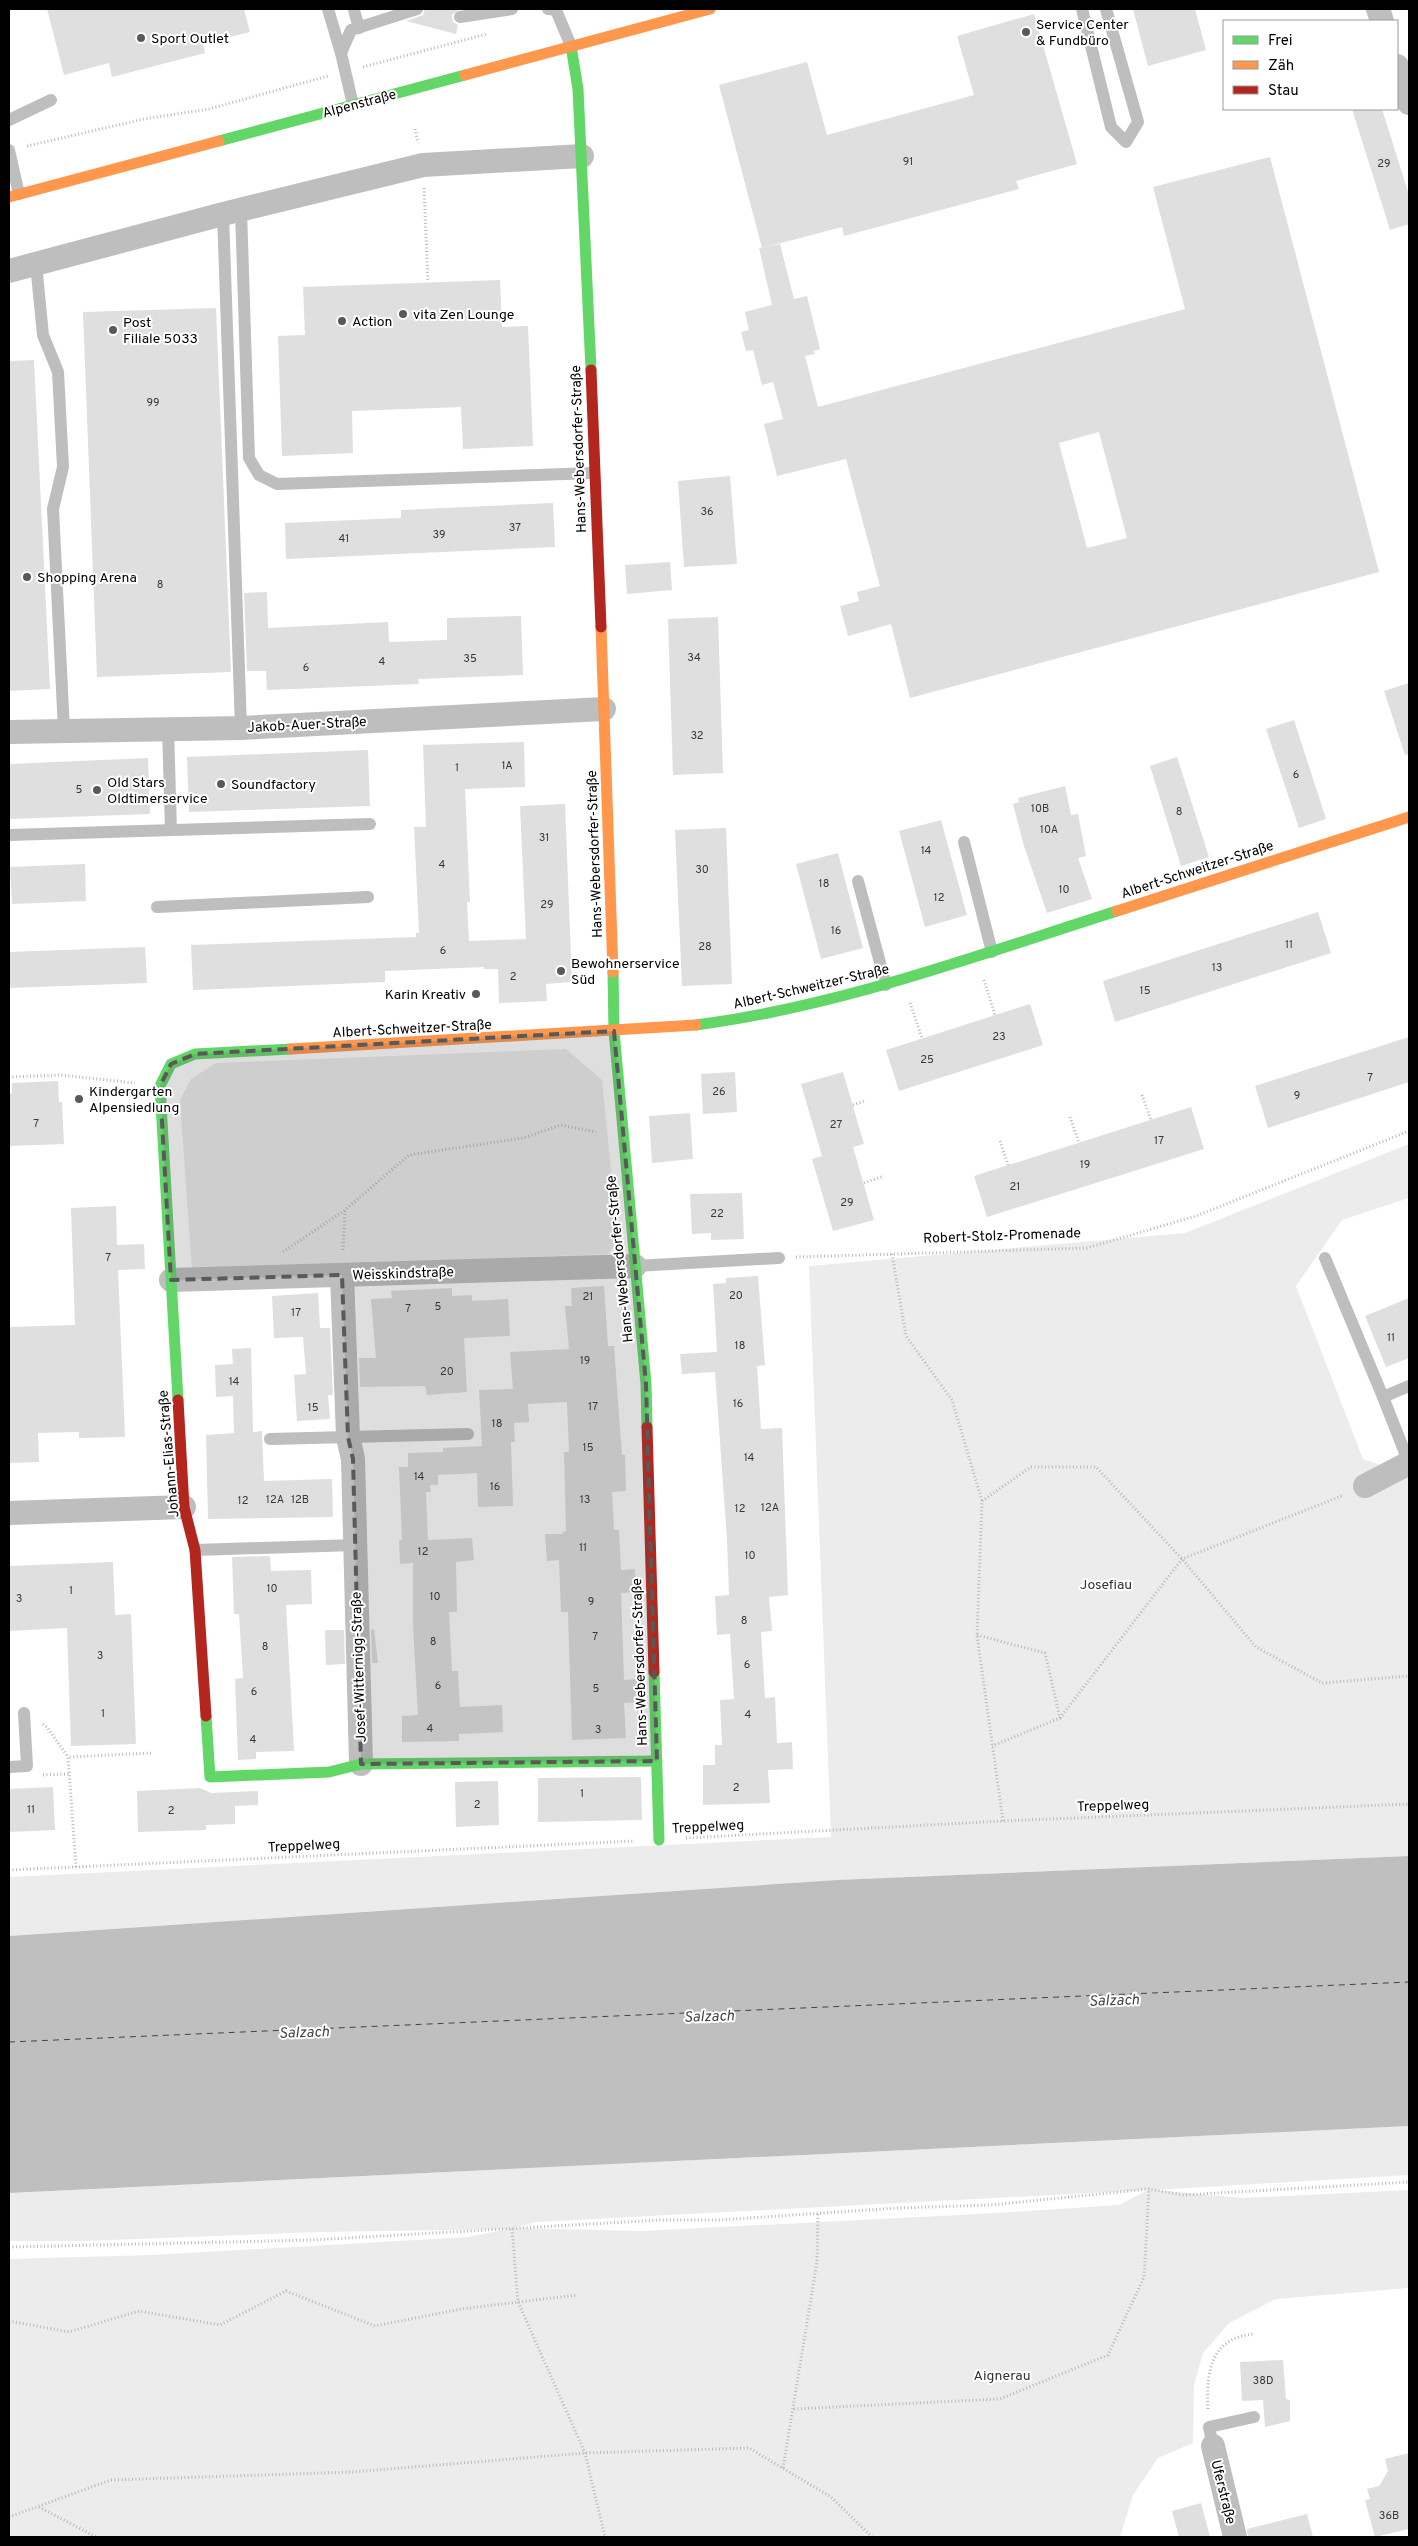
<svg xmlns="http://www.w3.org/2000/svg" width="1418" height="2546" font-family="Overpass,sans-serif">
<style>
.green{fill:#ececec;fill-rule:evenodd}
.water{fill:#bfbfbf}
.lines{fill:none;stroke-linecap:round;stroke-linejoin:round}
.ferry{stroke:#444;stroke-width:1;stroke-dasharray:6 5;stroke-linecap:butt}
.building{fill:#dfdfdf;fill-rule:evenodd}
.path{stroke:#b9b9b9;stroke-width:3;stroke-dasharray:1 2.5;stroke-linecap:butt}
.lane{stroke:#bebebe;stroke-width:12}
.street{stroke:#bebebe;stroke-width:24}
.fast{stroke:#63d668;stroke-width:11}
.slow{stroke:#ff974d;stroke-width:11}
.jam{stroke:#b3261e;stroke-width:11}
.marked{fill:#595959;fill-opacity:0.2;stroke:#595959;stroke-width:4;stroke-dasharray:10 6;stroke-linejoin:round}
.poi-dot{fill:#595959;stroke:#fff;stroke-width:2}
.labels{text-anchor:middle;stroke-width:4;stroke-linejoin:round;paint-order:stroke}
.number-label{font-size:11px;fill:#383838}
.poi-label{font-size:14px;fill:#000;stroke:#fff;text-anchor:start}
.street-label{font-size:14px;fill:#000;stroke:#fff}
.park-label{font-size:14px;fill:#333;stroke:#fff}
.water-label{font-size:15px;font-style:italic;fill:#444;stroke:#fff}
</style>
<rect width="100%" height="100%" fill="#fff"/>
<!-- green -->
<g class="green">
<polygon points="566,1049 602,1080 618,1241 608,1254 192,1270 180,1100 191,1079 216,1063"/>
<polygon points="1409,1144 1409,1198 1342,1220 1296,1286 1363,1459 1409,1475 1409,1856 837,1880 9,1936 9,1877 831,1837 809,1266 1185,1233"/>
<path d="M1409 2126V2175L1154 2190 1243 2198 1409 2190V2288L1276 2299 1229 2323 1203 2353 1194 2385 1193 2443 1158 2458 1133 2495 1120 2537H9V2259L152 2255 468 2237 508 2229 320 2232 84 2241H9V2193ZM1148 2190 1119 2205 998 2213 642 2231 514 2228 536 2222Z"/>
</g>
<!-- water -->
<polygon class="water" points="1409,1856 1409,2126 9,2193 9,1936 837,1880"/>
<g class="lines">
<!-- ferry -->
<polyline class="ferry" points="9,2042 1409,1982"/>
</g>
<!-- building -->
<g class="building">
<polygon points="47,9 244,9 250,32 203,44 205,53 112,77 109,63 64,75"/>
<polygon points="425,9 460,9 452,15 453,22 458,25 456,34 406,21 423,15"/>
<polygon points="1133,9 1195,9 1206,50 1148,66"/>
<polygon points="1034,14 1077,164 1016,181 1019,189 844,236 842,227 762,248 719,85 807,62 827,135 974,95 957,36"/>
<polygon points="1352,109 1382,109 1409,195 1409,224 1390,230"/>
<path d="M1270 157 1379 572 910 698 891 624 848 636 840 606 859 601 857 592 880 586 846 459 777 476 764 424 783 419 773 382 762 385 753 350 746 351 741 332 749 330 745 312 772 305 759 248 780 244 794 299 807 296 820 349 814 351 815 354 805 356 818 407 1185 309 1153 187ZM1099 432 1127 538 1087 548 1059 443Z"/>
<polygon points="500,280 502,327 528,326 533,446 463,449 461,407 352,411 353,453 282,456 278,336 305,335 303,287"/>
<polygon points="216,308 231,672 97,677 83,312"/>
<polygon points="34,360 50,689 9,691 9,361"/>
<polygon points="730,476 737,564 684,567 678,481"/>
<polygon points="553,503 555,547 286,559 285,523 401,518 401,510"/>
<polygon points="670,562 672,590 627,594 625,565"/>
<polygon points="267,592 268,628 388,622 389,642 447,640 447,618 521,616 523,675 418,679 419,684 267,690 266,671 247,671 244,593"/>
<polygon points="718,617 723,773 673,775 668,619"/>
<polygon points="1409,683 1409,754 1405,755 1384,691"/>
<polygon points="1294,720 1326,819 1299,828 1266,729"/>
<polygon points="524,742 525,787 465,789 470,902 467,902 469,941 526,939 520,806 565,804 572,982 546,984 547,1001 499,1003 498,969 484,969 484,967 385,971 385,982 193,990 191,945 416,937 416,933 419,933 414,827 426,827 423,745"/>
<polygon points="368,750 370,806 189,812 187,757"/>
<polygon points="1177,757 1209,857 1181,866 1150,766"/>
<polygon points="148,758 150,814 9,819 9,764"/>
<polygon points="1065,786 1071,815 1078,814 1086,856 1078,858 1092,899 1047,913 1024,846 1013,804 1019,802 1018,798"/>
<polygon points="941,820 967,915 925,927 899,831"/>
<polygon points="726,828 732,984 682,986 675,830"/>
<polygon points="838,853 863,948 821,959 796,864"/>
<polygon points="85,864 86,901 12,904 10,867"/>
<polygon points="1318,912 1331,953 1115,1022 1103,981"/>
<polygon points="145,947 147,983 9,988 9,952"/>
<polygon points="1030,1004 1043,1045 899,1091 886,1050"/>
<polygon points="1409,1037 1409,1082 1268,1128 1255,1086"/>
<polygon points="735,1072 737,1112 703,1114 701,1074"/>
<polygon points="843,1072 864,1144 853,1147 874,1220 833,1231 812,1159 822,1156 801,1084"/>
<polygon points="58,1081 59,1102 62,1102 64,1144 9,1146 9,1094 12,1093 12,1083"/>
<polygon points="1191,1107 1204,1149 987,1217 974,1176"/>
<polygon points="690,1113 693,1159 652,1163 649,1116"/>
<polygon points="742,1193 744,1239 711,1240 711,1233 692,1234 690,1194"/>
<polygon points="116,1206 117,1245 144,1244 145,1269 118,1270 125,1437 79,1438 79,1432 38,1433 39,1462 9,1463 9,1327 75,1325 71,1208"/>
<polygon points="758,1276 765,1365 757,1366 761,1429 782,1428 788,1595 769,1597 772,1631 761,1632 765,1698 775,1697 777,1743 792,1742 793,1769 768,1770 770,1803 703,1805 703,1765 715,1765 715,1745 722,1745 720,1700 734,1699 730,1634 717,1635 715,1596 729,1595 727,1540 715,1372 682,1374 680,1354 717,1352 713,1284 726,1283 726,1278"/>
<polygon points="604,1286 608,1346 614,1346 622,1455 625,1455 626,1491 612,1492 614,1530 619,1530 621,1570 635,1569 636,1592 621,1593 624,1680 638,1679 639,1702 624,1703 626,1738 572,1740 568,1612 561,1612 559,1560 547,1561 545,1534 563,1534 562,1532 566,1531 564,1452 569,1452 567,1402 528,1404 529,1422 514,1423 515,1442 511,1442 513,1506 478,1507 477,1473 438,1475 438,1485 430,1485 431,1492 426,1492 428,1540 472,1538 474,1560 456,1562 457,1612 449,1612 452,1671 458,1671 460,1707 502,1705 503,1732 459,1734 459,1741 402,1742 402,1716 418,1715 413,1625 413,1563 400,1564 399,1540 402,1540 399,1467 408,1467 408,1453 443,1452 443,1448 482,1446 479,1390 513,1389 510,1352 569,1349 565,1306 572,1306 571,1288"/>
<polygon points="452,1288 452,1296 472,1295 472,1301 508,1299 510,1336 464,1338 467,1392 427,1395 425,1386 360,1387 359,1358 376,1358 371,1299 392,1298 391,1291"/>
<polygon points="318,1293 320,1328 330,1328 333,1395 328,1395 330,1419 297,1421 294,1375 306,1374 303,1337 274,1338 272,1296"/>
<polygon points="1409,1298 1409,1358 1386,1367 1365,1316"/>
<polygon points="251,1348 253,1432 262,1431 264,1481 332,1479 333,1517 208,1519 206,1435 234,1433 233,1396 216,1397 215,1365 233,1364 232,1349"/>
<polygon points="270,1556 271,1571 311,1570 312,1604 286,1605 294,1751 256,1752 256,1759 238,1760 235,1679 243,1678 239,1614 234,1614 232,1557"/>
<polygon points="113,1562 115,1615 131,1614 136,1744 71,1746 67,1628 9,1631 9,1566"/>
<polygon points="374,1629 378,1663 372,1663 371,1630"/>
<polygon points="325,1630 344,1630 345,1664 326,1665"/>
<polygon points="641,1777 642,1820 538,1822 538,1778"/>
<polygon points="498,1781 499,1825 456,1827 455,1782"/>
<polygon points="53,1787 55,1830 9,1832 9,1789"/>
<polygon points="200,1788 211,1793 258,1791 258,1805 235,1806 235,1824 206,1825 206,1830 138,1832 137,1791"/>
<polygon points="1283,2360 1286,2399 1290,2400 1290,2421 1265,2427 1263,2400 1242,2401 1240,2362"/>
<polygon points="1409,2453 1409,2529 1375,2537 1365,2500 1370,2499 1367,2489 1379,2486 1388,2471 1385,2459"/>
<polygon points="1201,2503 1210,2537 1179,2537 1172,2511"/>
<polygon points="1307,2514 1313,2537 1248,2537 1247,2529"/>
</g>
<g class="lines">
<!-- path -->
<g class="path">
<polyline points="363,67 487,34"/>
<polyline points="415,129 418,143"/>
<polyline points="27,146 144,119 209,109 328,76"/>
<polyline points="424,188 428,282"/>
<polyline points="984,980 995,1015"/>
<polyline points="910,1003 922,1038"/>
<polyline points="9,1077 61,1075 135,1083"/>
<polyline points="1142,1095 1151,1120"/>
<polyline points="853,1105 864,1101"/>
<polyline points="1070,1117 1079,1143"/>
<polyline points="1000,1141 1008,1165"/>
<polyline points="864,1183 884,1176"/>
<polyline points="343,1250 345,1211"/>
<polyline points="283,1252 345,1210 409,1155 523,1138 561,1125 596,1132"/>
<polyline points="892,1254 906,1336 952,1400 982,1501"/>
<polyline points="796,1257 1087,1248 1196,1216 1409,1131"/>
<polyline points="977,1635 1045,1653 1060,1718 992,1746"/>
<polyline points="1060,1718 1182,1559 1344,1495"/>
<polyline points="43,1724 47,1727 68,1757"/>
<polyline points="43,1775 70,1774"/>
<polyline points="1003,1821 977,1635 982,1501 1031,1467 1096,1467 1182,1559 1256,1647 1322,1683 1409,1676"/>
<polyline points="686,1838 1003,1821 1409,1804"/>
<polyline points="76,1867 68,1757 153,1753"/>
<polyline points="9,1870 635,1841"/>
<polyline points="512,2229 518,2302 585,2453 605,2537"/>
<polyline points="9,2247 312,2240 660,2220 719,2220 898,2208 991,2205 1149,2189 1183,2195 1409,2182"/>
<polyline points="9,2321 69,2332 139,2311 220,2325 286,2291 375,2326 461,2309 577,2295"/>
<polyline points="794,2409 1000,2399 1108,2355 1144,2277 1149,2189"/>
<path d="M1208 2409C1206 2373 1210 2337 1255 2334"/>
<polyline points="783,2468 817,2262 818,2214"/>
<polyline points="39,2507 96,2537"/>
<polyline points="9,2517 111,2480 352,2472 585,2453 749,2448 831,2497 872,2537"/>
</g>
<!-- lane -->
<g class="lane">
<polyline points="328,9 341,53"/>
<polyline points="548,9 556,10 571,46"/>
<polyline points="1082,9 1111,127 1126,142 1138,122 1106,9"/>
<polyline points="354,10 359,28"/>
<polyline points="460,17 512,9"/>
<polyline points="353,105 341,53 351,30 417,9"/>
<polyline points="9,120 51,100"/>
<polyline points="9,150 19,194"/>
<polyline points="241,210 249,458 259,475 277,484 594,473"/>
<polyline points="223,214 241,728"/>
<polyline points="36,264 43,335 58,372 63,467 53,509 64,730"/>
<polyline points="168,729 171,830"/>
<polyline points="9,835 370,824"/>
<polyline points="964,842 992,952"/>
<polyline points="858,881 886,985"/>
<polyline points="157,907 368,897"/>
<polyline points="1325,1258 1383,1397"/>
<polyline points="635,1266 779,1258"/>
<polyline points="270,1439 468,1434"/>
<polyline points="1409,1463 1383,1397 1409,1386"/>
<polyline points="195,1550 355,1545"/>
<polyline points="9,1767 27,1766 24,1713"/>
<polyline points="1213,2446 1209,2427 1254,2417"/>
</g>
<!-- street -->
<g class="street">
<polyline points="1378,9 1382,21"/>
<polyline points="1397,66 1409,103"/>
<polyline points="9,271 223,214 423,165 582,156"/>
<polyline points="9,732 241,728 604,709"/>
<polyline points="342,1275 348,1437 353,1459 361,1764"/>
<polyline points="171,1280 635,1266"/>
<polyline points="1365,1486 1409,1463"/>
<polyline points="9,1513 184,1507"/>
<polyline points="1213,2446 1235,2537"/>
</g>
<!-- fast -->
<g class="fast">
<polyline points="571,46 578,89 591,370"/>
<polyline points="219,141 465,75"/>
<polyline points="613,972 614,1031 646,1384 647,1427"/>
<path d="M696 1025C841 1006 978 955 1117 911"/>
<polyline points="178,1400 160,1086 171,1064 195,1054 291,1049"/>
<polyline points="654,1672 659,1840"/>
<polyline points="206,1716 210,1777 329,1772 361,1764 657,1761"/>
</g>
<!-- slow -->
<g class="slow">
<polyline points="465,75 710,9"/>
<polyline points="9,197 219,141"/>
<polyline points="601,627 613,972"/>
<polyline points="1117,911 1409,817"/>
<polyline points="291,1049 696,1025"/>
</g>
<!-- jam -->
<g class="jam">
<polyline points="591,370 601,627"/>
<polyline points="178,1400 184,1507 195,1550 206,1716"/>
<polyline points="647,1427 654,1672"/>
</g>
</g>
<!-- marked area -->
<path class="marked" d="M614 1031 646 1384 657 1761 361 1764 353 1459 348 1437 342 1275 171 1280 160 1086 171 1064 195 1054Z"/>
<!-- markers -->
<g class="poi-dot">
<circle cx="1026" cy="32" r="5"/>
<circle cx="141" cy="38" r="5"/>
<circle cx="403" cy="314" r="5"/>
<circle cx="342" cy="321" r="5"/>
<circle cx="113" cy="330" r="5"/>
<circle cx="27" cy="577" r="5"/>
<circle cx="221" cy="784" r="5"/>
<circle cx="97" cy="790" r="5"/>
<circle cx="561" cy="971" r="5"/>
<circle cx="476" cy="994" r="5"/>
<circle cx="79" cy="1099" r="5"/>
</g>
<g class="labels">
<!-- number labels -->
<g class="number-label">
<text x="908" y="165">91</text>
<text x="1384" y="167">29</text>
<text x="153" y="406">99</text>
<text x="707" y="515">36</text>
<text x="515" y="531">37</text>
<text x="439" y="538">39</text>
<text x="344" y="542">41</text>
<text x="160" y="588">8</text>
<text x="694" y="661">34</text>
<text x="470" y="662">35</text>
<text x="382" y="665">4</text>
<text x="306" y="671">6</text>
<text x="697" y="739">32</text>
<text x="507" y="769">1A</text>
<text x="457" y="771">1</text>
<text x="1296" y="778">6</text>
<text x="79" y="793">5</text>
<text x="1040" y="812">10B</text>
<text x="1179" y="815">8</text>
<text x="1049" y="833">10A</text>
<text x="544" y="841">31</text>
<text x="926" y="854">14</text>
<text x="442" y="868">4</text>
<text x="702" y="873">30</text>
<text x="824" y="887">18</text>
<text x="1064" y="893">10</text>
<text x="939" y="901">12</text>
<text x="547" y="908">29</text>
<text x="836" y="934">16</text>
<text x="1289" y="948">11</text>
<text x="705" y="950">28</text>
<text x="443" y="954">6</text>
<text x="1217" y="971">13</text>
<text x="513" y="980">2</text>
<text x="1145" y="994">15</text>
<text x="999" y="1040">23</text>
<text x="927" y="1063">25</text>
<text x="1370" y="1081">7</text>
<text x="719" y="1095">26</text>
<text x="1297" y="1099">9</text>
<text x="36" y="1127">7</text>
<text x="836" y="1128">27</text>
<text x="1159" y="1144">17</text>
<text x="1085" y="1168">19</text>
<text x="1015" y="1190">21</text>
<text x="847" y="1206">29</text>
<text x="717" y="1217">22</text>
<text x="108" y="1261">7</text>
<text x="736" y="1299">20</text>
<text x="588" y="1300">21</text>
<text x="438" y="1310">5</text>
<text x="408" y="1312">7</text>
<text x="296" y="1316">17</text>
<text x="1391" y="1341">11</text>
<text x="740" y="1349">18</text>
<text x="585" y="1364">19</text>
<text x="447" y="1375">20</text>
<text x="234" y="1385">14</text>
<text x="738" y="1407">16</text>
<text x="593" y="1410">17</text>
<text x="313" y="1411">15</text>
<text x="497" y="1427">18</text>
<text x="588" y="1451">15</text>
<text x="749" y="1461">14</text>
<text x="419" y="1480">14</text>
<text x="495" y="1490">16</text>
<text x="275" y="1503">12A</text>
<text x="300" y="1503">12B</text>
<text x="585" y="1503">13</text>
<text x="243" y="1504">12</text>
<text x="770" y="1511">12A</text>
<text x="740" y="1512">12</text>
<text x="583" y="1551">11</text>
<text x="423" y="1555">12</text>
<text x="750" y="1559">10</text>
<text x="272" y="1592">10</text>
<text x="71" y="1594">1</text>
<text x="435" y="1600">10</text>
<text x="19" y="1602">3</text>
<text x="591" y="1605">9</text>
<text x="744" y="1624">8</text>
<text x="595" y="1640">7</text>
<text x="433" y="1645">8</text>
<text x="265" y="1650">8</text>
<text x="100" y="1659">3</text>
<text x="747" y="1668">6</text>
<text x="438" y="1689">6</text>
<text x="596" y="1692">5</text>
<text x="254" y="1695">6</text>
<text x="103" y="1717">1</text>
<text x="748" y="1718">4</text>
<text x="430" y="1732">4</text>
<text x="598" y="1733">3</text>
<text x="253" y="1743">4</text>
<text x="736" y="1791">2</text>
<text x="582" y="1797">1</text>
<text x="477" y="1808">2</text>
<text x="31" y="1813">11</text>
<text x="171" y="1814">2</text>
<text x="1263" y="2384">38D</text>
<text x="1389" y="2519">36B</text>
</g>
<!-- poi labels -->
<g class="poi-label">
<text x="1036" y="29">Service Center<tspan x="1036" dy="16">&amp; Fundbüro</tspan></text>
<text x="151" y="43">Sport Outlet</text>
<text x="413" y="319">vita Zen Lounge</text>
<text x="352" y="326">Action</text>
<text x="123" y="327">Post<tspan x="123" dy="16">Filiale 5033</tspan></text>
<text x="37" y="582">Shopping Arena</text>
<text x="107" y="787">Old Stars<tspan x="107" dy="16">Oldtimerservice</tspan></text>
<text x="231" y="789">Soundfactory</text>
<text x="571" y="968">Bewohnerservice<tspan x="571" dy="16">Süd</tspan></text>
<text x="466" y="999" text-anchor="end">Karin Kreativ</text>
<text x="89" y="1096">Kindergarten<tspan x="89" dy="16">Alpensiedlung</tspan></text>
</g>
<!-- street labels -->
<g class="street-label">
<text transform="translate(359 103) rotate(-15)" y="5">Alpenstraße</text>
<text transform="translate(578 449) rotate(-92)" y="5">Hans-Webersdorfer-Straße</text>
<text transform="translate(307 724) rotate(-3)" y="5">Jakob-Auer-Straße</text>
<text transform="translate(594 854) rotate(-92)" y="5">Hans-Webersdorfer-Straße</text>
<text transform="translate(1197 869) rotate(-18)" y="5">Albert-Schweitzer-Straße</text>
<text transform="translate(811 986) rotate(-13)" y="5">Albert-Schweitzer-Straße</text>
<text transform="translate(412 1028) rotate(-3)" y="5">Albert-Schweitzer-Straße</text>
<text transform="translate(1002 1235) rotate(-2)" y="5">Robert-Stolz-Promenade</text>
<text transform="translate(619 1259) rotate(-96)" y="5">Hans-Webersdorfer-Straße</text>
<text transform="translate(403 1273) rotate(-2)" y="5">Weisskindstraße</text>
<text transform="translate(168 1454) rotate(-95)" y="5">Johann-Elias-Straße</text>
<text transform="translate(639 1662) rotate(-92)" y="5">Hans-Webersdorfer-Straße</text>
<text transform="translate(358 1667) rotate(-92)" y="5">Josef-Witternigg-Straße</text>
<text transform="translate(1113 1805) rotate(-2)" y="5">Treppelweg</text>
<text transform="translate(708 1826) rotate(-3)" y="5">Treppelweg</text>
<text transform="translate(304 1845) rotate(-3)" y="5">Treppelweg</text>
<text transform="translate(1224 2492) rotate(76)" y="5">Uferstraße</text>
</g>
<!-- park labels -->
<g class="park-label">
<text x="1106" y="1589">Josefiau</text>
<text x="1002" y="2380">Aignerau</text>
</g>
<!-- water labels -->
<g class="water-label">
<text transform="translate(1114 2000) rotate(-2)" y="5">Salzach</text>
<text transform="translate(709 2016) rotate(-2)" y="5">Salzach</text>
<text transform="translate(304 2032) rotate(-2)" y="5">Salzach</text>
</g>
</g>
<!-- border -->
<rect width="1418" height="2546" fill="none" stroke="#000000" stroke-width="20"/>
<!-- legend -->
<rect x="1223" y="20" width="175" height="90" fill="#ffffff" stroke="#999999"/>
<rect x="1233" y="36" width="25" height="8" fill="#63d668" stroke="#999999"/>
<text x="1268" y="45" font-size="15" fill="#000000">Frei</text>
<rect x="1233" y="61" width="25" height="8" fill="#ff974d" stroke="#999999"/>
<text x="1268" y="70" font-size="15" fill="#000000">Zäh</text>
<rect x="1233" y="86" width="25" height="8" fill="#b3261e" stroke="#999999"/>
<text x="1268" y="95" font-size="15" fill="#000000">Stau</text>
</svg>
